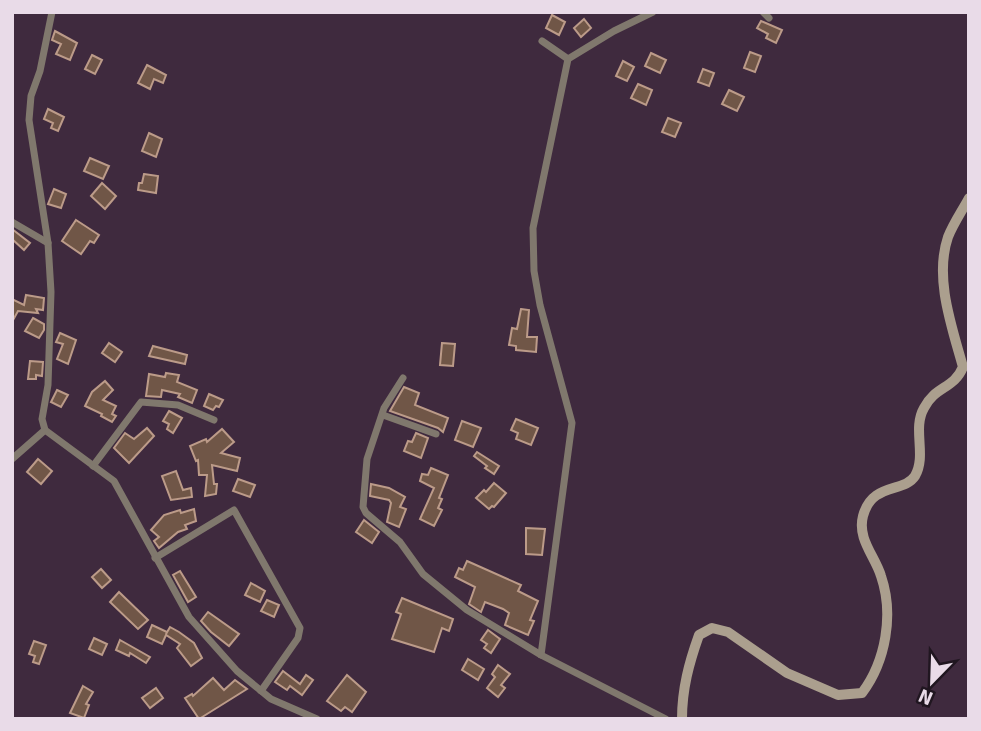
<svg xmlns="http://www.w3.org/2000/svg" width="981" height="731" font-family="Signika,sans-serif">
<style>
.building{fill:#705647;stroke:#bc9b89;stroke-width:2}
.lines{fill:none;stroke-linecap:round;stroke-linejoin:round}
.street{stroke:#80786d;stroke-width:7}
.secondary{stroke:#ab9f8e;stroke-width:10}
</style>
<rect width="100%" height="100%" fill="#3f2a3e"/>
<!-- building -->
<g class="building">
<polygon points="552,15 565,22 559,35 546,28"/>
<polygon points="584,19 591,28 581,37 574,28"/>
<polygon points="761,21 782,30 776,43 766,38 768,34 757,28"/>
<polygon points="55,31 77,43 70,60 56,54 61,44 52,40"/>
<polygon points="750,52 761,56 755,72 744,68"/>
<polygon points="651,53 666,60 660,73 645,66"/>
<polygon points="92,55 102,60 95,74 85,69"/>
<polygon points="623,61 634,67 627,81 616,76"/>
<polygon points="147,65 166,75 163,83 154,79 150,89 138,83"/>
<polygon points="703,69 714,73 709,86 698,82"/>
<polygon points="638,84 652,90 646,105 631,98"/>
<polygon points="729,90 744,97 737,111 722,104"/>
<polygon points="48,109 64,117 58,131 51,128 53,123 44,119"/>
<polygon points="668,118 681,123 675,137 662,132"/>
<polygon points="149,133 162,139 156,157 142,151"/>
<polygon points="90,158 109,166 103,179 84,171"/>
<polygon points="144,174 158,176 156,193 138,190 139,183 142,183"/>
<polygon points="102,183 116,196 105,209 91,196"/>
<polygon points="54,189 66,194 61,208 48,204"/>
<polygon points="76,220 99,235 94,243 90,241 81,254 62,241"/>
<polygon points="12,229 30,243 24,250 12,239"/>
<polygon points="26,295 44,298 43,310 36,309 38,313 18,311 12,322 12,299 24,305"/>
<polygon points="521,309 529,310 527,337 537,337 536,352 516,350 516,346 509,345 512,328 517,329"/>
<polygon points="33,318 44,324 44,330 39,338 25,331"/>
<polygon points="60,333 76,340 68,364 57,359 63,344 56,342"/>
<polygon points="109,343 122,352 115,362 102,353"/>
<polygon points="442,343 455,344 453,366 440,365"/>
<polygon points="153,346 187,355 185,364 149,356"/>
<polygon points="30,361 43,362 42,376 36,375 36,379 28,379"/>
<polygon points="166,373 179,375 177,382 197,390 192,403 178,397 180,394 162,390 161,397 146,396 149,374 165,377"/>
<polygon points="105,381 113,390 103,400 116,406 112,414 116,416 112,422 101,416 102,414 85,406 92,392"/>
<polygon points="404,387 419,393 415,405 448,418 443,432 438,428 390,411"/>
<polygon points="57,390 68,395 61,407 51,402"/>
<polygon points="209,394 223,400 219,407 216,406 213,410 204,406"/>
<polygon points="169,411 182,418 173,433 167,429 169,424 163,421"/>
<polygon points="516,419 538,428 531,445 516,439 518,433 511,430"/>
<polygon points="462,421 481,428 473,447 455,440"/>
<polygon points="147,428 154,436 129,463 114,448 125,433 134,439"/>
<polygon points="222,429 234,442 221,453 240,458 237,471 212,465 214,484 217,484 216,494 205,496 207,475 199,475 198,460 196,461 190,446 206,439 207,442"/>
<polygon points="416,433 428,438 421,458 404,451 408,441 412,442"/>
<polygon points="477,452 499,466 494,474 485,468 487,466 474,456"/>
<polygon points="38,459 52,471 41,484 27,472"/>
<polygon points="431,468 448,475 439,498 442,499 438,508 442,510 434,526 420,519 434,488 420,481 422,474 428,475"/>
<polygon points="176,471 183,490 191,488 192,497 171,500 162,476"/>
<polygon points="238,479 255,485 250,497 233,491"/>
<polygon points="494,483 506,493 494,507 492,506 489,509 476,498 484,490 486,492"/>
<polygon points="371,484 389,488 405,497 400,507 406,509 399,527 387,522 391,503 389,500 370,496"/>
<polygon points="194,509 196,521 185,525 187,529 178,532 159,548 154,541 159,537 151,530 164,515 180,510 181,513"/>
<polygon points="364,520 379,532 372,543 356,532"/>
<polygon points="526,528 545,529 542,555 526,554"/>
<polygon points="467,561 521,585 518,591 538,601 530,620 534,621 528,635 505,625 509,613 503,609 485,602 481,612 469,604 475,587 455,577 459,568 463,570"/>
<polygon points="101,569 111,580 102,588 92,577"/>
<polygon points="180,571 196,597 188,602 173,575"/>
<polygon points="251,583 265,591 260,602 245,595"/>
<polygon points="119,592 148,620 138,629 110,602"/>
<polygon points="402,598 453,619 449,631 442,628 434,652 392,639 401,614 396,612"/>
<polygon points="267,600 279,605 274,617 261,611"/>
<polygon points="208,612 239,634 229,646 211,632 201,621"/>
<polygon points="152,625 167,632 166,634 170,627 179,632 194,643 202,658 191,666 177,648 180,644 166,635 162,644 147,637"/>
<polygon points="488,630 500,639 491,653 484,648 487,644 481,640"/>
<polygon points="94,638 107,644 102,655 89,649"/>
<polygon points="120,640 150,657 146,663 130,653 129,656 116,650"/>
<polygon points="34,641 46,645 39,664 33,662 35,656 29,654"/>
<polygon points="468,659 484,669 478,680 462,670"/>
<polygon points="498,665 510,674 501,685 505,688 498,697 487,688 495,677 492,674"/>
<polygon points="283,671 300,684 306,675 313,680 302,695 290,686 287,690 275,682"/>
<polygon points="347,675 366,692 352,712 345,707 341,711 327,701"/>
<polygon points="213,678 224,690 235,680 247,689 199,719 185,698 192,694 193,696"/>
<polygon points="83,686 93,692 86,704 89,705 84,718 70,713"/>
<polygon points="156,688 163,698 150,708 142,698"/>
</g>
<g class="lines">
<!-- street -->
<g class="street">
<polyline points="52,12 40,71 31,96 29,120 48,243 51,292 48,385 42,419 45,430 114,481 189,617 237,671 271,699 317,719"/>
<polyline points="763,12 769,18"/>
<polyline points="542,41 568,59"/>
<polyline points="12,222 48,243"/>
<polyline points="403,378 384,408 367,459 363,507 366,513 400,542 423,574 467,610 541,655 666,719"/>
<polyline points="383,415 436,434"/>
<polyline points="12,459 45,430"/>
<polyline points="93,466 141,402 178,405 214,420"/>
<polyline points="155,558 234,510 300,628 298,638 261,691"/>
<polyline points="541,655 572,423 540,305 534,271 533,228 568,59 614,31 653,12"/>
</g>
<!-- secondary -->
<path class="secondary" d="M682 719C682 689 689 663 699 635L712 628 728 632 787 673 838 695 862 693C886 661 894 614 881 576 875 556 857 539 863 516 872 482 904 493 915 476 927 455 912 429 924 408 935 386 954 389 963 367 952 327 934 278 948 237 953 224 962 211 969 198"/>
</g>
<!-- border -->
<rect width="981" height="731" fill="none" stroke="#e9dbe8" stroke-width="28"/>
<!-- north arrow -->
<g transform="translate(932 682) rotate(203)" stroke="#201620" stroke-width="5" paint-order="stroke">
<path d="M0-5L12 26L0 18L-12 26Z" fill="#e9dbe8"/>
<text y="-10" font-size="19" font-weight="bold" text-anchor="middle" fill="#e9dbe8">N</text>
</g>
</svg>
